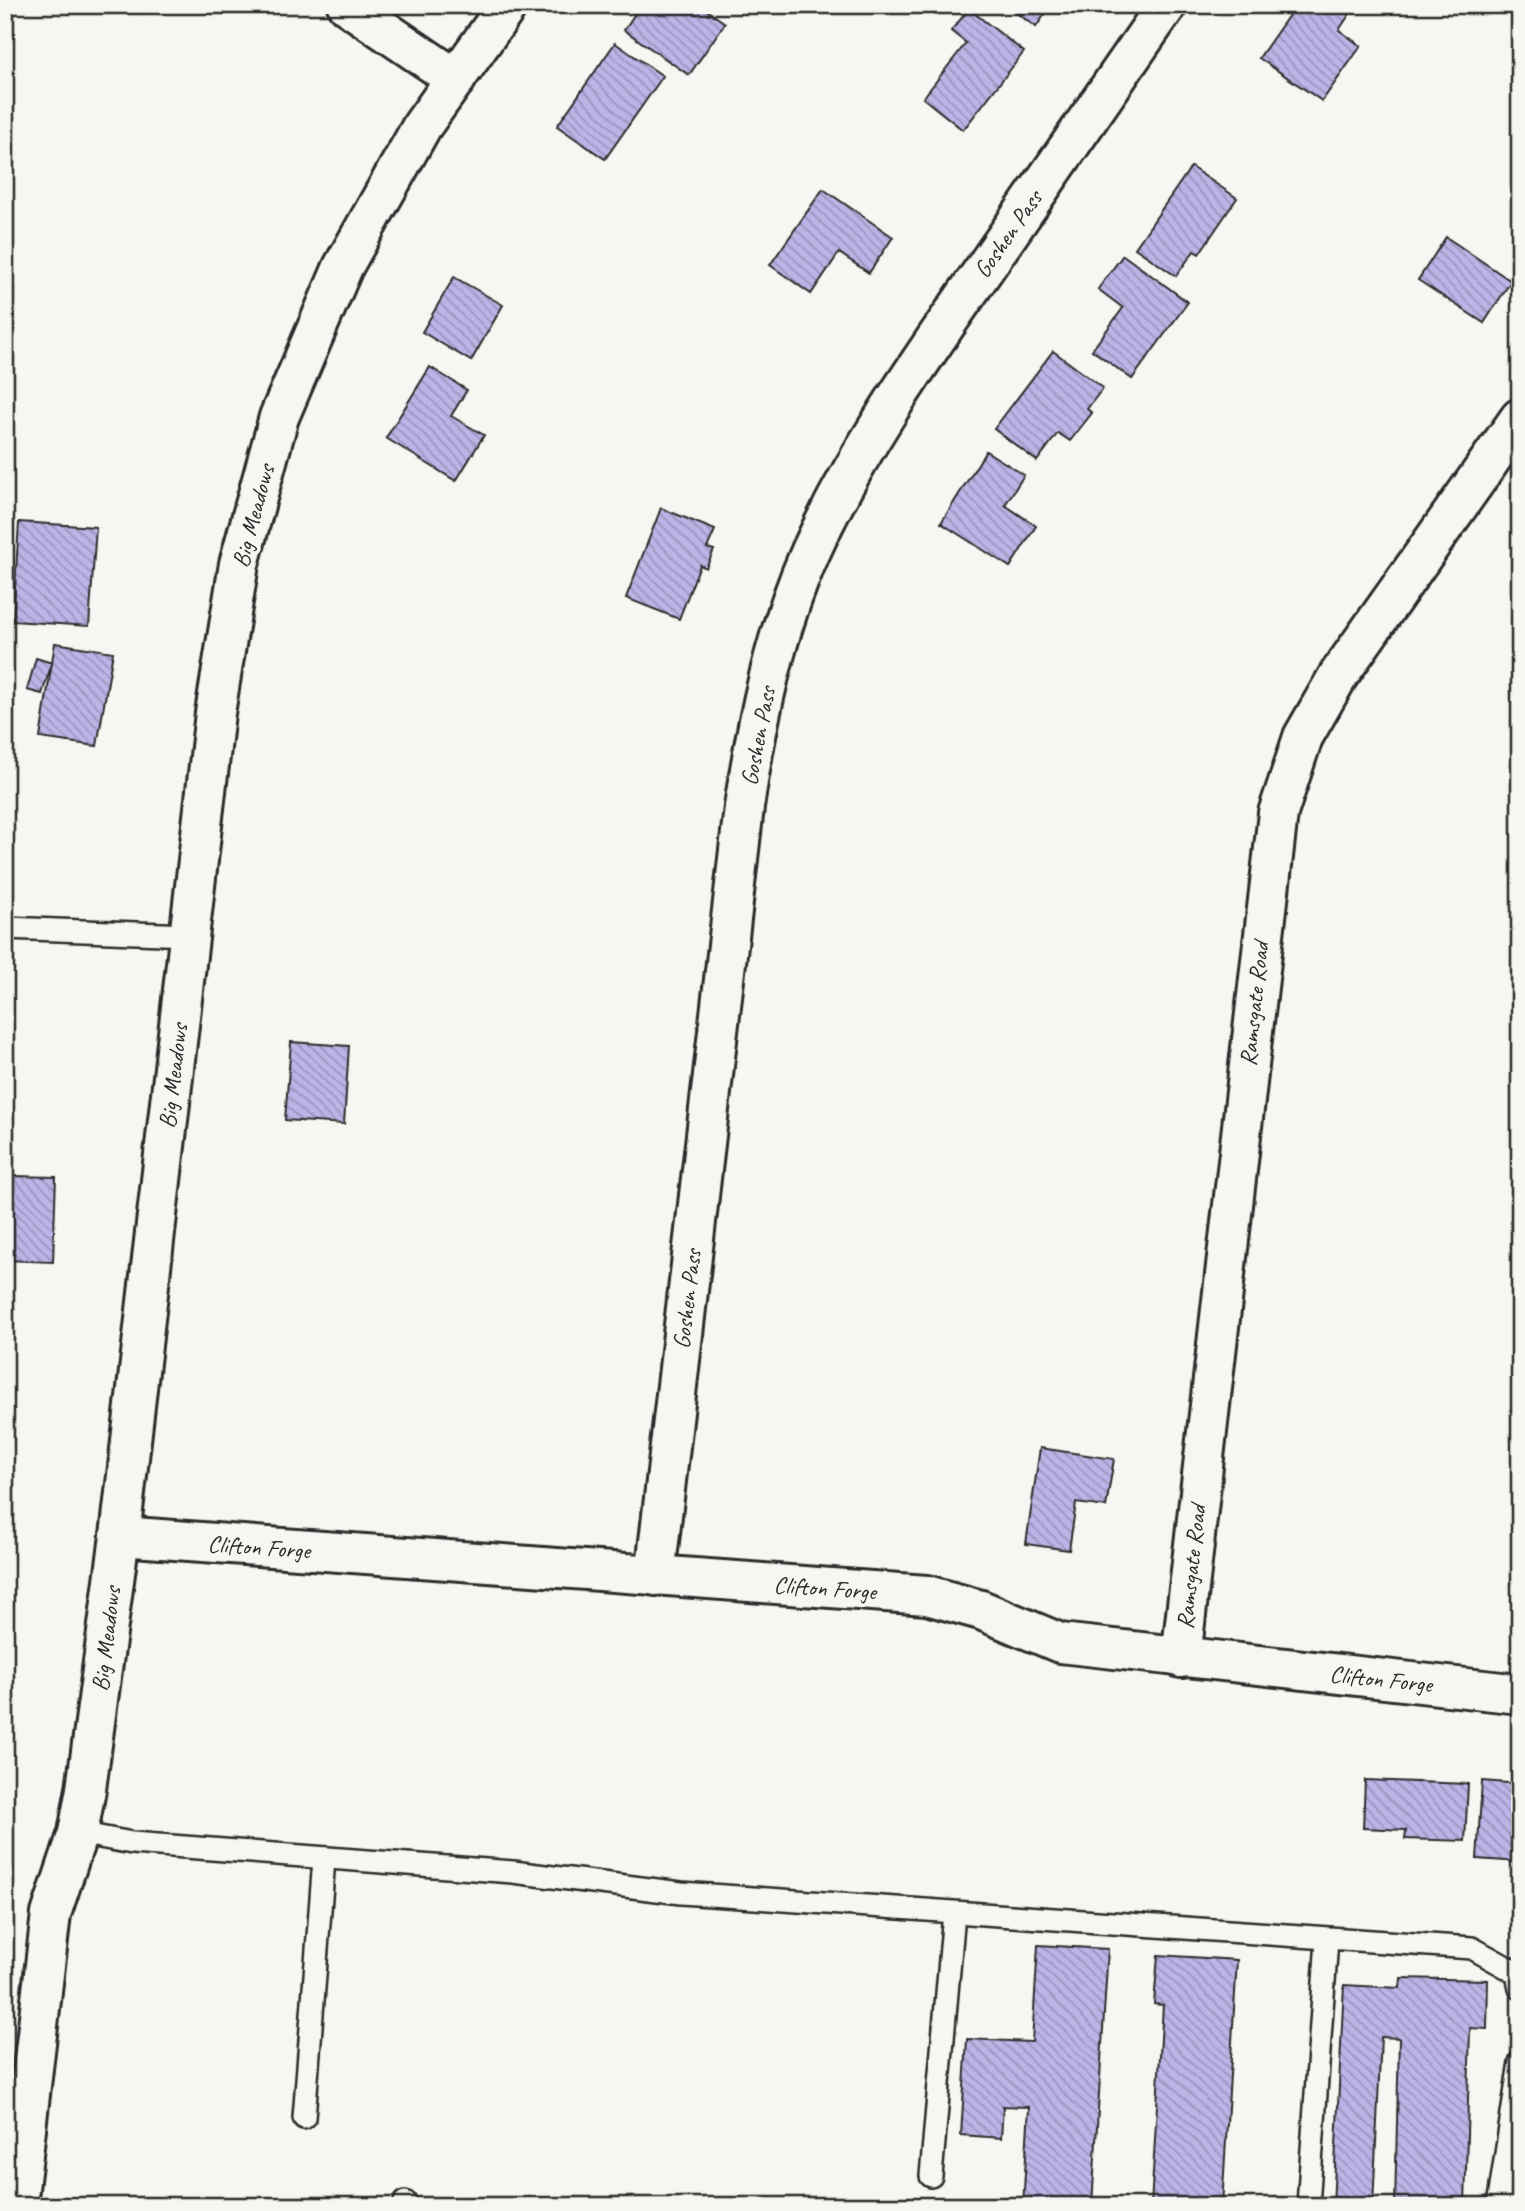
<svg xmlns="http://www.w3.org/2000/svg" width="1525" height="2211" font-family="Caveat,sans-serif">
<style>
.building{fill:url(#building-back-hatch);stroke:#2b2b2b;stroke-width:2}
.lines{fill:none;stroke-linecap:round;stroke-linejoin:round}
.lane-casing{stroke:#2b2b2b;stroke-width:26}
.street-casing{stroke:#2b2b2b;stroke-width:44}
.lane{stroke:#f6f6f2;stroke-width:21}
.street{stroke:#f6f6f2;stroke-width:38}
.labels{text-anchor:middle;stroke-width:7;stroke-linejoin:round;paint-order:stroke}
.street-label{font-size:24px;fill:#2b2b2b;stroke:#f6f6f2}
</style>
<defs>
<pattern id="building-back-hatch" width="6" height="6" patternUnits="userSpaceOnUse" patternTransform="scale(1.75)"><rect width="6" height="6" fill="#bcb4e6"/><path d="M-1 5l2 2M0 0l6 6M5-1l2 2" fill="none" stroke="#9993bb"/></pattern>
</defs>
<rect width="100%" height="100%" fill="#f6f6f2"/>
<filter id="ink" filterUnits="userSpaceOnUse"><feTurbulence type="fractalNoise" baseFrequency=".0143" numOctaves="2"/><feDisplacementMap in="SourceGraphic" scale="14" xChannelSelector="R" yChannelSelector="G"/><feConvolveMatrix kernelMatrix="1 2 1 2 8 2 1 2 1" color-interpolation-filters="sRGB"/></filter>
<g filter="url(#ink)">
<!-- building -->
<g class="building">
<polygon points="641,5 713,5 708,11 725,23 689,75 624,30"/>
<polygon points="1005,5 1051,5 1036,27"/>
<polygon points="1296,5 1335,5 1349,15 1339,30 1361,46 1322,101 1259,58"/>
<polygon points="969,9 1024,52 963,130 923,98 966,43 951,31"/>
<polygon points="615,43 663,76 605,159 557,126"/>
<polygon points="1191,167 1237,198 1199,254 1194,251 1176,276 1135,248"/>
<polygon points="823,189 893,237 869,273 839,253 811,294 770,265"/>
<polygon points="1446,237 1511,281 1484,323 1418,280"/>
<polygon points="1123,255 1188,302 1132,379 1092,350 1123,308 1098,289"/>
<polygon points="454,277 503,305 471,361 422,332"/>
<polygon points="1053,351 1103,388 1087,409 1092,413 1070,441 1058,433 1037,461 994,429"/>
<polygon points="430,367 467,390 451,416 484,435 456,481 386,438"/>
<polygon points="986,451 1024,475 1005,505 1036,526 1010,567 941,523"/>
<polygon points="661,508 715,530 707,548 714,550 706,568 700,565 679,619 626,598"/>
<polygon points="19,522 96,527 89,626 13,621"/>
<polygon points="55,643 113,652 97,746 40,738"/>
<polygon points="36,658 52,663 42,694 27,690"/>
<polygon points="291,1042 349,1046 344,1124 285,1120"/>
<polygon points="13,1176 56,1177 53,1262 5,1260 5,1212 11,1212"/>
<polygon points="1040,1448 1114,1459 1106,1507 1076,1503 1069,1550 1026,1544"/>
<polygon points="1365,1780 1468,1784 1465,1841 1405,1839 1406,1830 1363,1828"/>
<polygon points="1482,1781 1520,1784 1520,1862 1477,1859"/>
<polygon points="1038,1945 1108,1949 1092,2206 1023,2206 1029,2107 1003,2106 1001,2138 961,2135 967,2039 1032,2042"/>
<polygon points="1158,1955 1237,1960 1222,2206 1151,2206 1163,2005 1154,2004"/>
<polygon points="1401,1978 1488,1980 1487,2029 1470,2028 1465,2206 1395,2206 1399,2038 1381,2037 1373,2206 1333,2206 1344,1985 1400,1988"/>
</g>
<g class="lines">
<!-- lane casing -->
<g class="lane-casing">
<g id="lane">
<polyline points="5,928 189,935"/>
<polyline points="78,1833 132,1843 513,1872 681,1893 1472,1948 1517,1973 1520,1988"/>
<polyline points="304,2118 324,1859"/>
<polyline points="931,2176 954,1913"/>
<polyline points="1308,2205 1327,1940"/>
<polyline points="404,2206 405,2202"/>
<polyline points="1498,2206 1520,2062"/>
</g>
</g>
<!-- street casing -->
<g class="street-casing">
<g id="street">
<polyline points="347,5 456,79"/>
<polyline points="120,1536 927,1595 981,1610 1060,1643 1520,1694"/>
<path d="M655 1576 744 807C757 720 775 632 811 551 856 452 918 364 980 275 1042 185 1105 95 1167 5"/>
<polyline points="1181,1658 1278,813 1303,737 1338,676 1520,418"/>
<polyline points="17,2206 51,1914 78,1833 86,1789 120,1536 215,713 239,564 279,417 343,267 422,126 508,5"/>
</g>
</g>
<!-- lane -->
<use href="#lane" class="lane"/>
<!-- street -->
<use href="#street" class="street"/>
</g>
</g>
<g class="labels">
<!-- street labels -->
<g class="street-label">
<text transform="translate(1008 234) rotate(-55)" y="8">Goshen Pass</text>
<text transform="translate(253 516) rotate(-75)" y="8">Big Meadows</text>
<text transform="translate(758 736) rotate(-79)" y="8">Goshen Pass</text>
<text transform="translate(1254 1004) rotate(-84)" y="8">Ramsgate Road</text>
<text transform="translate(173 1076) rotate(-83)" y="8">Big Meadows</text>
<text transform="translate(687 1299) rotate(-83)" y="8">Goshen Pass</text>
<text transform="translate(259 1547) rotate(4)" y="8">Clifton Forge</text>
<text transform="translate(1191 1567) rotate(-84)" y="8">Ramsgate Road</text>
<text transform="translate(825 1588) rotate(4)" y="8">Clifton Forge</text>
<text transform="translate(106 1639) rotate(-83)" y="8">Big Meadows</text>
<text transform="translate(1381 1679) rotate(6)" y="8">Clifton Forge</text>
</g>
</g>
<!-- margin -->
<rect width="1525" height="2211" fill="none" stroke="#f6f6f2" stroke-width="28"/>
<rect x="14" y="14" width="1497" height="2183" fill="none" stroke="#2b2b2b" stroke-width="2.5" filter="url(#ink)"/>
</svg>
